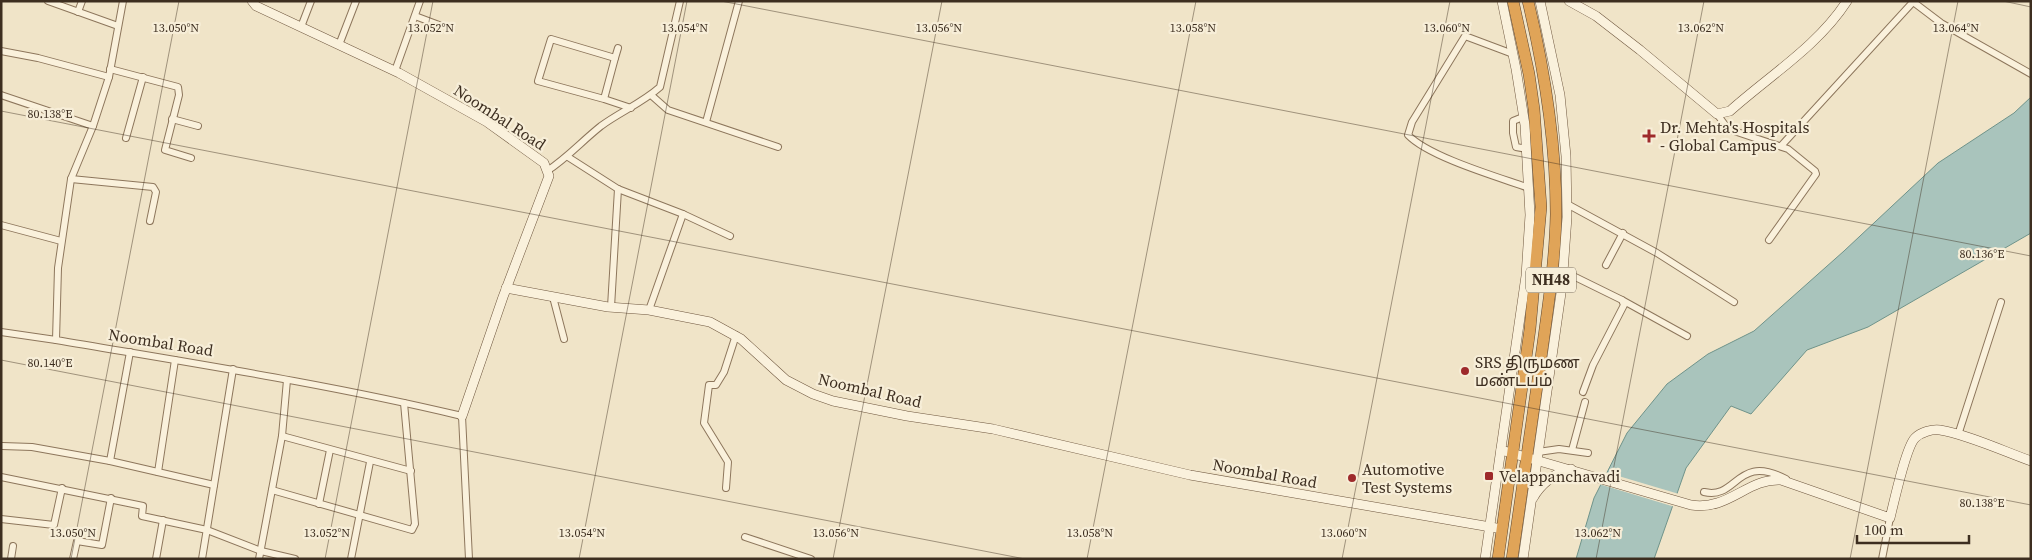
<svg xmlns="http://www.w3.org/2000/svg" width="2032" height="560" font-family="'Source Serif 4','Noto Sans Tamil',serif">
<style>
.water{fill:#a9c4bc;stroke:#6f938a}
.pier{fill:#f0e4c8}
.lines{fill:none;stroke-linecap:round;stroke-linejoin:round}
.street-casing{stroke:#8d765c;stroke-width:8}
.secondary-casing{stroke:#6f573f;stroke-width:10}
.highway-casing{stroke:#5b4430;stroke-width:12}
.street{stroke:#faf1dc;stroke-width:6}
.secondary{stroke:#faf1dc;stroke-width:9}
.highway{stroke:#e0a458;stroke-width:11}
.ticks{fill:none;stroke:#3d2e20;stroke-width:1;stroke-opacity:0.45}
.poi-dot{fill:#9e2a2b;stroke:#f7eed8;stroke-width:2}
.labels{text-anchor:middle;stroke-width:4.5;stroke-linejoin:round;paint-order:stroke}
.shield{fill:#f7eed8;stroke:#756857;stroke-width:1}
.shield-label{font-size:15px;font-weight:bold;fill:#3d2e20}
.street-label{font-size:16px;fill:#3d2e20;stroke:#f7eed8}
.poi-label{font-size:16px;fill:#3d2e20;stroke:#f7eed8;text-anchor:start}
.ticks-label{font-size:12px;text-anchor:middle;fill:#3d2e20;stroke:#f7eed8;stroke-width:4.5;stroke-linejoin:round;paint-order:stroke}
</style>
<rect width="100%" height="100%" fill="#f0e4c8"/>
<!-- water -->
<polygon class="water" points="2031,97 2031,233 1868,327 1807,350 1751,414 1731,406 1686,468 1654,559 1576,559 1594,498 1627,433 1667,384 1708,354 1754,331 1844,251 1938,163 2014,113"/>
<!-- pier -->
<polygon class="pier" points="1605,472 1679,494 1675,507 1599,484"/>
<g class="lines">
<!-- street casing -->
<g class="street-casing">
<g id="street">
<polyline points="48,1 118,26"/>
<path d="M123 1 109 77 93 126 71 179 58 268 56 340C191 363 328 384 462 416L469 559"/>
<polyline points="1912,1 1941,23 2031,74"/>
<polyline points="78,12 82,1"/>
<polyline points="415,16 439,25"/>
<polyline points="301,27 311,1"/>
<polyline points="339,45 356,1"/>
<polyline points="1,51 38,58 109,77"/>
<path d="M1513 54 1465 36 1412 122 1408 135C1429 157 1498 177 1529 188"/>
<polyline points="615,58 618,48"/>
<polyline points="110,69 178,87 179,95 165,150 191,158"/>
<polyline points="395,71 420,1"/>
<polyline points="1,95 93,126"/>
<polyline points="651,95 668,110 778,147"/>
<polyline points="604,99 538,81 551,39 615,58 604,99 631,108"/>
<polyline points="1717,114 1728,129 1788,149 1815,171 1816,174 1769,240"/>
<polyline points="1523,117 1513,121 1513,133 1516,147 1527,149"/>
<polyline points="172,119 198,126"/>
<polyline points="706,122 739,1"/>
<polyline points="126,138 143,77"/>
<polyline points="1781,146 1913,2"/>
<polyline points="568,157 618,189 683,214 730,236"/>
<path d="M547 171C567 158 582 141 601 126 620 112 642 103 660 87L680 1"/>
<polyline points="71,179 153,187 156,192 150,221"/>
<polyline points="1567,204 1657,253 1734,302"/>
<polyline points="1,225 61,241"/>
<polyline points="1606,265 1623,233"/>
<polyline points="1563,271 1622,300 1624,305 1593,365 1583,392"/>
<polyline points="553,297 564,339"/>
<polyline points="1622,300 1687,336"/>
<polyline points="611,307 618,189"/>
<polyline points="649,310 683,214"/>
<polyline points="1,332 56,340"/>
<polyline points="130,352 110,461 214,485"/>
<polyline points="1958,435 2001,302"/>
<polyline points="282,436 411,471"/>
<polyline points="2,446 32,447 110,461"/>
<polyline points="1572,450 1585,402"/>
<polyline points="1538,452 1559,449 1588,453"/>
<polyline points="158,472 175,360"/>
<polyline points="1,477 143,506 142,516 207,530 261,551 295,559"/>
<polyline points="726,488 728,462 704,423 709,385 716,385 724,372 736,335"/>
<polyline points="272,490 412,530 415,524 404,403"/>
<path d="M1704 492C1738 500 1736 453 1786 479"/>
<polyline points="319,504 330,450"/>
<polyline points="1,519 54,525 62,488"/>
<polyline points="745,537 811,559"/>
<polyline points="11,559 13,546"/>
<polyline points="73,559 77,541 102,545 111,498"/>
<polyline points="156,559 163,520"/>
<polyline points="202,559 233,369"/>
<polyline points="259,559 282,436 287,380"/>
<polyline points="351,559 370,462"/>
<polyline points="1882,559 1890,518"/>
</g>
</g>
<!-- secondary casing -->
<g class="secondary-casing">
<g id="secondary">
<polyline points="252,1 256,6 399,73 487,122 544,163 549,176 503,297 462,416"/>
<path d="M1569 1 1596 16 1640 50 1717 114 1730 111C1769 76 1818 46 1847 1"/>
<polyline points="506,288 608,307 649,310 710,322 741,339 786,380 813,394 833,401 907,416 993,429 1190,475 1502,529"/>
<path d="M1501 450 1691 505C1729 511 1747 478 1781 480L1890 518C1894 502 1906 447 1915 438 1921 432 1932 429 1940 430 1969 435 2003 451 2031 461"/>
<path d="M1533 498C1540 485 1555 472 1571 469"/>
<polyline points="1485,559 1526,276 1530,215 1525,125 1516,69 1502,1"/>
<polyline points="1523,559 1562,286 1567,217 1566,156 1560,95 1540,1"/>
</g>
</g>
<!-- highway casing -->
<g class="highway-casing">
<g id="highway">
<polyline points="1498,559 1530,329 1541,207 1534,109 1529,74 1513,1"/>
<path d="M1512 559C1521 496 1530 434 1539 372 1546 320 1555 267 1556 214 1556 141 1545 72 1528 1"/>
</g>
</g>
<!-- street -->
<use href="#street" class="street"/>
<!-- secondary -->
<use href="#secondary" class="secondary"/>
<!-- highway -->
<use href="#highway" class="highway"/>
</g>
<!-- ticks -->
<path class="ticks" d="M721 1 2031 256M2003 1 2031 7M1 111 2031 505M1 360 1025 559M71 559 179 1M325 559 433 1M579 559 687 1M833 559 942 1M1087 559 1196 1M1342 559 1450 1M1596 559 1704 1M1850 559 1958 1"/>
<!-- markers -->
<g class="poi-dot">
<path d="M1646.5 128.5h5v5h5v5h-5v5h-5v-5h-5v-5h5z"/>
<circle cx="1465" cy="371" r="5"/>
<rect x="1484" y="471" width="10" height="10" rx="2.5"/>
<circle cx="1352" cy="478" r="5"/>
</g>
<g class="labels">
<!-- shield labels -->
<rect class="shield" x="1526" y="267.5" width="50" height="25" rx="4"/>
<g class="shield-label">
<text x="1551" y="285">NH48</text>
</g>
<!-- street labels -->
<g class="street-label">
<text transform="translate(500 117) rotate(33)" y="6">Noombal Road</text>
<text transform="translate(161 342) rotate(9)" y="6">Noombal Road</text>
<text transform="translate(870 390) rotate(13)" y="6">Noombal Road</text>
<text transform="translate(1265 473) rotate(10)" y="6">Noombal Road</text>
</g>
<!-- poi labels -->
<g class="poi-label">
<text x="1660" y="133">Dr. Mehta's Hospitals<tspan x="1660" dy="18">- Global Campus</tspan></text>
<text x="1475" y="368">SRS திருமண<tspan x="1475" dy="18">மண்டபம்</tspan></text>
<text x="1362" y="475">Automotive<tspan x="1362" dy="18">Test Systems</tspan></text>
<text x="1499" y="482">Velappanchavadi</text>
</g>
</g>
<g class="ticks-label">
<text x="176" y="32">13.050°N</text>
<text x="431" y="32">13.052°N</text>
<text x="685" y="32">13.054°N</text>
<text x="939" y="32">13.056°N</text>
<text x="1193" y="32">13.058°N</text>
<text x="1447" y="32">13.060°N</text>
<text x="1701" y="32">13.062°N</text>
<text x="1956" y="32">13.064°N</text>
<text x="50" y="118">80.138°E</text>
<text x="1982" y="258">80.136°E</text>
<text x="50" y="367">80.140°E</text>
<text x="1982" y="507">80.138°E</text>
<text x="73" y="537">13.050°N</text>
<text x="327" y="537">13.052°N</text>
<text x="582" y="537">13.054°N</text>
<text x="836" y="537">13.056°N</text>
<text x="1090" y="537">13.058°N</text>
<text x="1344" y="537">13.060°N</text>
<text x="1598" y="537">13.062°N</text>
</g>
<!-- border -->
<rect width="2032" height="560" fill="none" stroke="#3d2e20" stroke-width="5"/>
<!-- scale -->
<path d="M1857 535v8h112v-8" fill="none" stroke="#3d2e20" stroke-width="2.5"/>
<text x="1864" y="535" font-size="15" fill="#3d2e20" stroke="#f7eed8" stroke-width="4" paint-order="stroke">100 m</text>
</svg>
